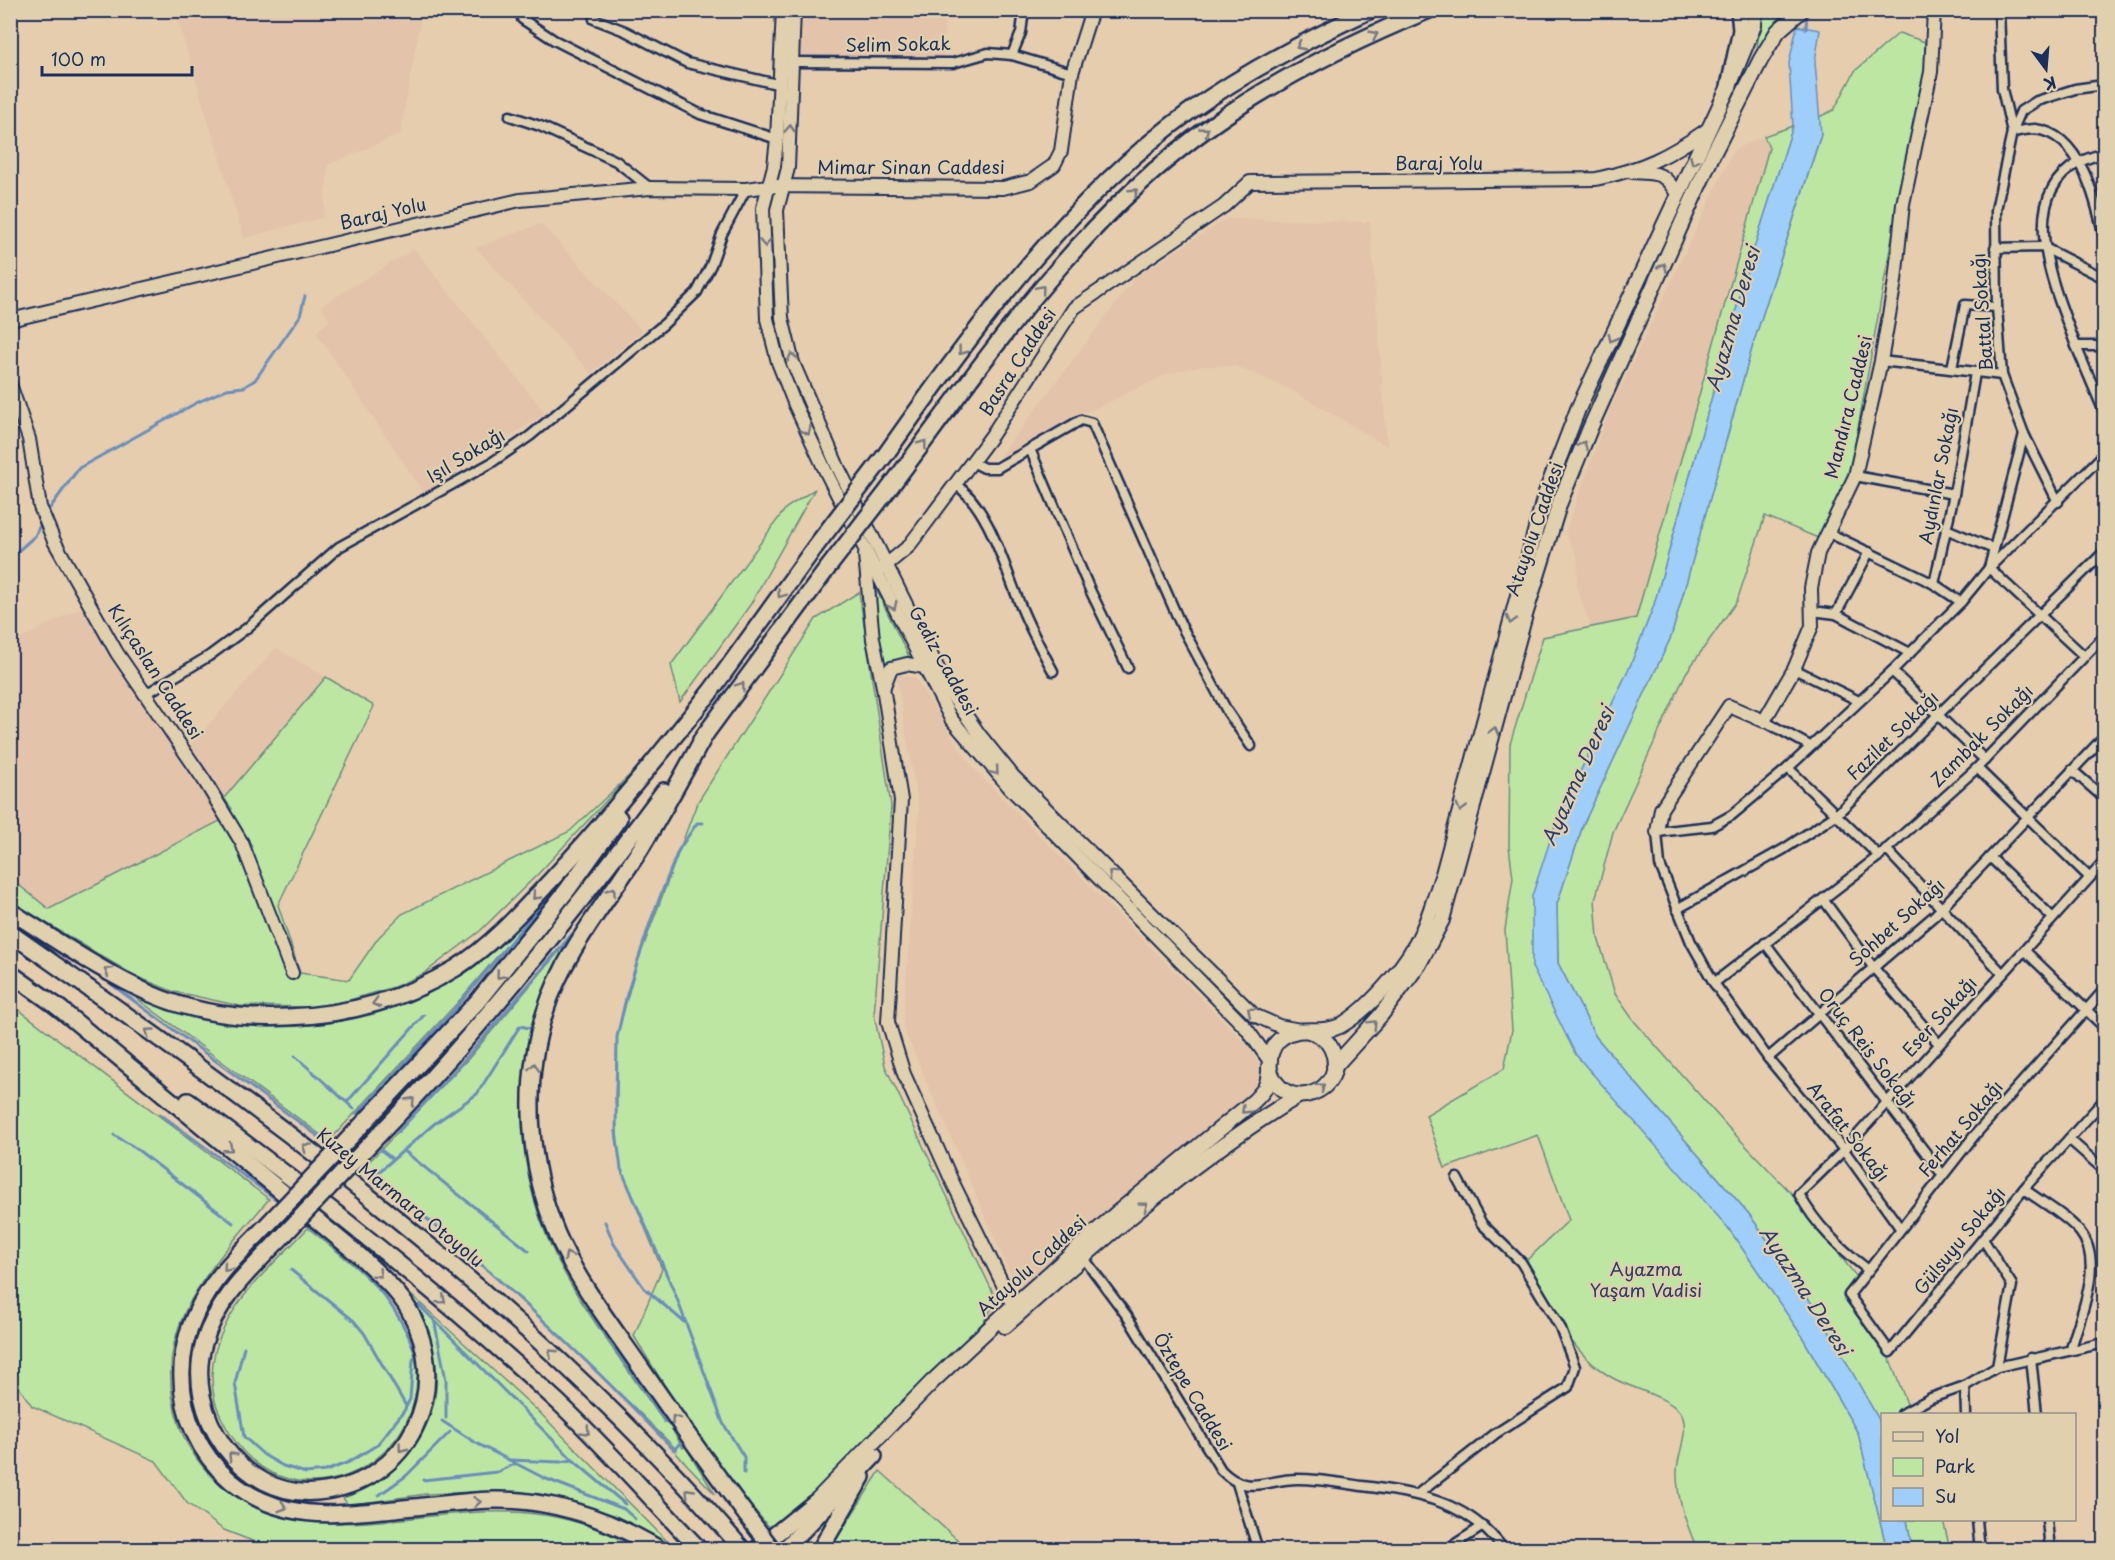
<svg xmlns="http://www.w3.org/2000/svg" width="2115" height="1560" font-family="'Playpen Sans',sans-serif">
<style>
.built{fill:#e3c3aa}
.green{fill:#bde6a3;stroke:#6c8a80;stroke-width:1.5}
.water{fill:#9fcefa;stroke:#6a8ebc;stroke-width:1.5}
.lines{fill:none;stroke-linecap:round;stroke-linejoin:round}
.stream{stroke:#6a8ebc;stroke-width:3}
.street-casing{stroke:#1b2f5e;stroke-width:13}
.secondary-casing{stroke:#1b2f5e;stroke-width:16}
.primary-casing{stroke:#1b2f5e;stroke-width:18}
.highway-casing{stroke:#1b2f5e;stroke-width:20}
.street{stroke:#e1d0ad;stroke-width:8}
.secondary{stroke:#e1d0ad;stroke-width:12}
.primary{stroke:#e1d0ad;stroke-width:14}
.highway{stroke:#e1d0ad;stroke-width:15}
.highway-bridge-casing{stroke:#1b2f5e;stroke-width:20;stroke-linecap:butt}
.highway-bridge{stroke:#e1d0ad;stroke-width:15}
.oneway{stroke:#747782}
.labels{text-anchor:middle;stroke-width:4.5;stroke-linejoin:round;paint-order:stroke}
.street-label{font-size:18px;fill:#1b2f5e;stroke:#e1d0ad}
.park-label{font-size:18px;fill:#2b4165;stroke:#e1d0ad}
.water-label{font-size:20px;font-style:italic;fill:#283f6e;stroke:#e1d0ad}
</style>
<rect width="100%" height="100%" fill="#e6cdad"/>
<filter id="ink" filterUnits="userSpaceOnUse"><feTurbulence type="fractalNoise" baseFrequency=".0167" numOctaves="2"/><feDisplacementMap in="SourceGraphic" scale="12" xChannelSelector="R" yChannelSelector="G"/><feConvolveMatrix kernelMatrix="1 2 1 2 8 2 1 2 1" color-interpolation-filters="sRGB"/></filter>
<g filter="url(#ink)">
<!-- built -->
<g class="built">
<polygon points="175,11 422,11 400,134 328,165 324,217 244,238"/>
<polygon points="797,11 945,11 943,58 796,55"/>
<polygon points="1764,136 1770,148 1636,618 1591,627 1577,588 1578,557 1565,533 1609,412 1734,150"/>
<polygon points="1226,219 1370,222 1387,446 1290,389 1235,366 1202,366 1169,373 1094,409 1078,414 1004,459 1000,456 1136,277"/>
<polygon points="541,224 642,331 591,373 476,248"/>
<polygon points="414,249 545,413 424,493 316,332 330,321 321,306"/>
<polygon points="82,607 222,820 49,909 11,879 11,644"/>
<polygon points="276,648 326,677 224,798 189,747"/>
<polygon points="896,674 915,678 971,766 1249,1047 1261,1068 1250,1100 1021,1298 903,1027 919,809"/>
</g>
<!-- green -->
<g class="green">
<polygon points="1762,11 1787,11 1767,34 1756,56"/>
<polygon points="1899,33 1925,42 1925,81 1893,232 1850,473 1818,538 1765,516 1737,601 1686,673 1613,832 1595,900 1598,938 1615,994 1634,1021 1727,1126 1792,1194 1856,1276 1844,1294 1888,1355 1911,1414 1882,1414 1882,1432 1879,1420 1821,1317 1749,1214 1596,1037 1558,963 1557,904 1583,825 1671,637 1754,341 1821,135 1819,117 1834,110 1855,71"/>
<path d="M1793 126 1748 267 1654 605 1631 664 1555 825 1532 967 1729 1229 1800 1333 1858 1433 1887 1549H1697C1687 1525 1676 1498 1677 1470 1678 1453 1691 1427 1680 1412 1667 1396 1629 1388 1611 1377 1567 1351 1549 1303 1527 1260L1569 1220 1538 1135 1445 1168 1426 1115 1504 1069 1512 1030 1505 930 1513 878 1509 846 1510 744 1543 637 1636 618 1769 148 1764 136Z"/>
<polygon points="815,489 750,605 680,702 671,665 786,508"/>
<polygon points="869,575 910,659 890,662 883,672"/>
<path d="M859 592 891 806 874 1015 885 1066 996 1299C984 1331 949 1358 925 1383 875 1434 826 1484 771 1529 718 1470 675 1404 634 1336L662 1269 621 1169 618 1147 615 1098 617 1037 635 969 697 803 816 619Z"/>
<polygon points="326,677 374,706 278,905 300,973 349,980 378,938 402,914 570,831 633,772 538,874 480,931 423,974 394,987 346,1001 312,1007 240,1006 172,991 135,976 11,902 10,878 49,909 222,820 232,809 224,798"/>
<path d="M535 912 459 1001 329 1141 128 992C149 1001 170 1011 192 1016 278 1038 375 1026 451 981 483 962 509 936 535 912Z"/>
<path d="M567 942C506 1052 506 1177 572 1286 600 1333 633 1377 664 1422L667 1421 683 1448 685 1446 715 1494 676 1453 677 1450C578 1350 474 1255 364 1167L469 1058Z"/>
<path d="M10 1003 269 1199C211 1268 147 1328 179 1424 185 1444 197 1461 212 1477 289 1556 411 1508 508 1512 555 1513 598 1525 637 1549H273L224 1530 187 1503 156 1461 32 1406 11 1376Z"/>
<path d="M308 1228C340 1254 376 1280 398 1316 476 1440 293 1556 224 1423 207 1393 209 1358 224 1328 242 1289 280 1258 308 1228Z"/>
<path d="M409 1293 540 1413 675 1549 614 1515 564 1499 495 1491 426 1494 348 1505 343 1498C404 1479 445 1421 435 1357 431 1334 419 1314 409 1293Z"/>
<polygon points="880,1471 968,1549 969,1549 830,1549"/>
<polygon points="1907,1520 1943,1520 1950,1549 1912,1549"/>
</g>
<!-- water -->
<polygon class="water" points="1797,26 1820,30 1815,62 1821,134 1754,341 1671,637 1583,825 1557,904 1558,963 1596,1037 1749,1214 1821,1317 1879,1420 1882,1432 1882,1520 1907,1520 1912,1549 1887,1549 1858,1433 1800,1333 1729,1229 1576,1055 1532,967 1532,896 1555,825 1631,664 1654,605 1748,267 1793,126 1789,63"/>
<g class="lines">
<!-- stream -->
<g class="stream">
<polyline points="1806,29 1807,12"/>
<polyline points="50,508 79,468 196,403 227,389 244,387 255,380 300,316 305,296"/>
<polyline points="10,558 35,536 39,527"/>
<polyline points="703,823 697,823 678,851 651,920 627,994 617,1037 616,1132 621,1169 676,1296 723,1423 744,1457 744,1473"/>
<polyline points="125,989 111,984 333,1147"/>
<path d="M537 1013C528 1040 524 1069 523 1098 520 1231 596 1318 666 1422"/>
<polyline points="295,1056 354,1109"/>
<polyline points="347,1102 424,1015"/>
<polyline points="160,1114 281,1203"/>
<polyline points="357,1114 453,1011 556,888 534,909"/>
<polyline points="398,1132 468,1056 573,933 550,978"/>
<polyline points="114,1135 134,1147 233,1223"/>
<polyline points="381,1150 391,1158"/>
<polyline points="403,1150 529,1251"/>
<path d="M358 1165C471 1249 577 1348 674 1450L681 1442"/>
<polyline points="374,1176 434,1124 477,1094 520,1026 529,1028"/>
<polyline points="605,1222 614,1244 644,1288 684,1322"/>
<polyline points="291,1270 354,1321 364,1333 406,1406"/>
<polyline points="419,1305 573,1460 625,1504"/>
<polyline points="434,1319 446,1380 446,1418"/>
<path d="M244 1347 235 1383 244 1437 264 1455 283 1466 306 1473 326 1471 349 1462 377 1445 404 1411 410 1399 413 1360 416 1355C395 1293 352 1260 303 1221"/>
<polyline points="442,1421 476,1443 544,1478 624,1509 635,1519"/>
<polyline points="509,1460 560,1462 573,1460"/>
<polyline points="423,1480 497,1472 515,1464"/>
<polyline points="379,1495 406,1476 450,1432"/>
</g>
<!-- street casing -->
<g class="street-casing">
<g id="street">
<polyline points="523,10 522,19 554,40 700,114 777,139"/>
<path d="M1999 10 2002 89 2012 132C2019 131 2028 129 2035 129 2081 134 2096 201 2104 237"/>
<polyline points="594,19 625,31 687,63 781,85"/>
<polyline points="1012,55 1021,33 1024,10"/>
<polyline points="792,62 953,63 988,53 1012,55 1072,73"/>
<polyline points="510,116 540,126 616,161 650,188"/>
<polyline points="1995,248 2043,247 2104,278"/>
<path d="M2076 346C2057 294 2013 200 2078 163 2086 158 2096 156 2104 153"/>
<polyline points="2104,346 2076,346 2104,412"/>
<polyline points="1881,361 2002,375"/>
<polyline points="1952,368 1965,305 1997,307"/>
<polyline points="2024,434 1989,568 2084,656"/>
<polyline points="1030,449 1090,590 1128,668"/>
<polyline points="972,462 984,468 997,468 1081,420 1092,423 1181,625 1227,711 1251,746"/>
<polyline points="1855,476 1954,494"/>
<path d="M955 484C990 507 1006 573 1022 609 1031 631 1042 651 1053 671"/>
<polyline points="2058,502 2024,434 2002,375 1997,307 1996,210 2012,132 2021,111 2037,101 2075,89 2104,85"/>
<polyline points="1946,529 1994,549"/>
<polyline points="1829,533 1934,584 1961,602"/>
<polyline points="1934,584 1954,494 1975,373"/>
<polyline points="1812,611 1836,614 1910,653"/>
<polyline points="1836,614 1869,552"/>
<polyline points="1794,669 1859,701"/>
<polyline points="1892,671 1985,760"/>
<polyline points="144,695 209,656 247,628 339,547 491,463 530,436 664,324 697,292 711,265 722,234 746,189"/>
<polyline points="1764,721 1810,746"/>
<polygon points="1788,768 1879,856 1714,983 1691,942 1660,865 1657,832 1712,826 1732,815"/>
<polyline points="1788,768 1892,671 1961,602 1989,568 2104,454"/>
<polyline points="1977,768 2089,877"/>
<polyline points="2072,770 2104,798"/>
<polyline points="1886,849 2002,973"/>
<polyline points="1879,856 1977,768 2104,636"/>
<polyline points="1990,857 2053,918"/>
<polyline points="1823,899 1873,967 1938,1043"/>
<polyline points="1677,909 1784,849 1836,815 2104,552"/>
<polyline points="1765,943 1942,1174"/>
<polyline points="2025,951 2104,1027"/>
<polyline points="1714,983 1768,1058 1935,915 2104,737"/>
<polyline points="2104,990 1974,1136 1849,1295 1890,1352 2028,1184 2104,1100"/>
<polyline points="1768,1058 1844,1150 1900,1228"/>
<polyline points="2069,1139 2104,1170"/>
<path d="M2024 1189C2041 1202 2066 1215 2080 1232 2105 1263 2080 1315 2071 1349"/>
<polyline points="1983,1239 2012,1285 1997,1367"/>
<path d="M1083 1257 1127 1316 1221 1470C1247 1497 1266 1479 1298 1479 1319 1479 1341 1483 1362 1486 1417 1493 1469 1501 1504 1550"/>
<path d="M1867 1269C1839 1247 1816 1226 1799 1194L1844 1150 2104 862"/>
<polyline points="2031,1358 2037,1414"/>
<polyline points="1965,1386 1966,1414"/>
<polyline points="1902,1414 1931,1398 1965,1386 1997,1367 2104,1343"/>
<polyline points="1237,1483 1258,1550"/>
<polyline points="1418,1494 1495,1434 1568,1387 1575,1367 1560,1327 1521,1262 1482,1224 1457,1178"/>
<polyline points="1977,1520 1980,1550"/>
<polyline points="2047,1520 2050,1550"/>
<polyline points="1446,1550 1483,1526"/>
</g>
</g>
<!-- secondary casing -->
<g class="secondary-casing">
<g id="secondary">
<polyline points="783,10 777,139 774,166 763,208 767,319 778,362 795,405 826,472 951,719 1011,789 1246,1028 1269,1060"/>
<polyline points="794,10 788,168 777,210 782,318 793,363 837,465 949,691 979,734 1013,776 1254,1015 1279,1026 1300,1030"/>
<path d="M1632 172C1658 173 1665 172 1678 196"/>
<polyline points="10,320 520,200 650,188 746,189 769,186 1003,188 1031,181 1054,165 1061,151 1072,73 1092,10"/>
<polyline points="10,384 29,439 40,507 54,541 117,653 204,780 242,843 292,973"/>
<polyline points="865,555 873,639 883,687 901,800 888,1022 904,1074 951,1179 1017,1313"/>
<path d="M880 570 908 547 921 530 992 435 1074 308 1224 206 1250 182 1596 179C1643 169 1669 156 1708 129"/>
<polyline points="884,686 891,668 907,664 924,667"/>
<polyline points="1657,832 1661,809 1729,706 1764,721 1794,669 1812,626 1811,588 1818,553 1855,476 1881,361 1895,281 1903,204 1931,72 1934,10"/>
</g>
</g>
<!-- primary casing -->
<g class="primary-casing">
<g id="primary">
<path d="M1269 1067C1282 1120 1352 1090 1331 1048 1327 1040 1319 1034 1309 1031"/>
<polyline points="1334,1067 1381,1015 1419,964 1442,920 1525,615 1560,502 1591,426 1712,156 1761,59 1778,31 1802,10"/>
<path d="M1005 1326C1098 1243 1192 1160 1298 1096"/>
<path d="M814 1503 932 1382 1013 1306 1117 1213 1254 1101C1260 1095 1265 1090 1267 1083 1272 1067 1266 1052 1279 1040 1296 1023 1320 1036 1340 1026 1371 1008 1409 963 1423 930 1431 912 1436 893 1443 874L1545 495 1578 409 1729 86 1754 25 1755 10"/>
</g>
</g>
<!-- highway casing -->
<g class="highway-casing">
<g id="highway">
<polyline points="1729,86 1741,30 1739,10"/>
<path d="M886 454C971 333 1068 200 1189 112 1245 72 1308 39 1371 10"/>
<path d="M888 490C985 361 1078 220 1212 125 1278 78 1354 41 1429 10"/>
<polyline points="705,699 815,547"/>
<path d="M706 733C685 771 664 810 641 848 608 901 564 951 545 1012 522 1083 528 1166 557 1234 577 1281 610 1323 639 1365 674 1416 710 1466 747 1516"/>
<polyline points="701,740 827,569"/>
<path d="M10 911C56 940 102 972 151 994 194 1013 242 1019 288 1017 347 1015 405 999 456 968 492 945 523 910 552 879 608 819 659 756 710 692"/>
<path d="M10 933C272 1116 534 1306 743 1550"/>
<polyline points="10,973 62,1010"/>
<path d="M54 1004 360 1256C377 1273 397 1289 409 1310 454 1389 410 1484 317 1492 241 1499 183 1413 204 1343 216 1301 251 1269 281 1238"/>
<path d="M188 1101C317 1195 441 1294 558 1402 608 1449 653 1501 700 1550"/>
<polyline points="357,1130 477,1002 568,889 619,818"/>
<path d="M371 1143C478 1033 573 914 664 791"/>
<path d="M267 1225C241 1252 212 1278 196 1313 158 1392 199 1488 287 1509 322 1518 359 1512 395 1509 428 1506 461 1501 494 1500 554 1499 611 1520 661 1550"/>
<polyline points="756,1550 814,1503"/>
<polyline points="784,1550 874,1456"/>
<polyline points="820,1550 862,1477"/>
</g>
</g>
<!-- street -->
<use href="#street" class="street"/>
<!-- secondary -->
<use href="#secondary" class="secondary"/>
<!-- primary -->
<use href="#primary" class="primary"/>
<!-- highway -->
<use href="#highway" class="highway"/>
<!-- highway-bridge casing -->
<g class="highway-bridge-casing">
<g id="highway-bridge">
<polyline points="815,547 886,454"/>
<polyline points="827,569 888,490"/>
<polyline points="267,1225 357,1130"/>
<polyline points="281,1238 371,1143"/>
<polyline points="747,1516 773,1550"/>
</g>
</g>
<!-- highway-bridge -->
<use href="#highway-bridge" class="highway-bridge"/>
</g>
<!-- one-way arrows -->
<defs><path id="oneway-chevron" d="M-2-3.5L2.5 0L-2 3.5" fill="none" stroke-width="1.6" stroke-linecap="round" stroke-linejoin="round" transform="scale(1.5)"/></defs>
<g class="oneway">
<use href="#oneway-chevron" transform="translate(1374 35) rotate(-25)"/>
<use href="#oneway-chevron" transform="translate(1300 46) rotate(152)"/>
<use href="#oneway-chevron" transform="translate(790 129) rotate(-87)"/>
<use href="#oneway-chevron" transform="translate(1205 131) rotate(-39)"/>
<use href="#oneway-chevron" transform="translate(1694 161) rotate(114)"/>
<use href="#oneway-chevron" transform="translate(1134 192) rotate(-43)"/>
<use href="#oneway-chevron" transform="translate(765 243) rotate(88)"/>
<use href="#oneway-chevron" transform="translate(1663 267) rotate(-66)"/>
<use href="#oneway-chevron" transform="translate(1041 289) rotate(-50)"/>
<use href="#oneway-chevron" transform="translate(1612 338) rotate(116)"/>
<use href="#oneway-chevron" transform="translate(962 351) rotate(127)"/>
<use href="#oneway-chevron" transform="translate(792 357) rotate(-106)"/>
<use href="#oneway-chevron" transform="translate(807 431) rotate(65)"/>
<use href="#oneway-chevron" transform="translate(923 444) rotate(-53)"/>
<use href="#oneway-chevron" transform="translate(1583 445) rotate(-68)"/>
<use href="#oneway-chevron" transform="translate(781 594) rotate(126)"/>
<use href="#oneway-chevron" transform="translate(893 606) rotate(63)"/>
<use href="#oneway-chevron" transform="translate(1511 620) rotate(105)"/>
<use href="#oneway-chevron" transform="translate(741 686) rotate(-54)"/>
<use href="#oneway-chevron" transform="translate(1494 731) rotate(-76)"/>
<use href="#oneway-chevron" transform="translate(995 771) rotate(50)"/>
<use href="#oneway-chevron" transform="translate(1461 808) rotate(106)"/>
<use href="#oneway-chevron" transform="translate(1112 874) rotate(-135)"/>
<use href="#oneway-chevron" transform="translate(612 891) rotate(-56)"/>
<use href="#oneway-chevron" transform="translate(536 896) rotate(133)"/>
<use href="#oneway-chevron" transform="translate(108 971) rotate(-150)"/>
<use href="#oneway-chevron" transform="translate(500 975) rotate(129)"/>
<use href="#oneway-chevron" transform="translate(376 1003) rotate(164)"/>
<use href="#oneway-chevron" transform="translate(1251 1011) rotate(-140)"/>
<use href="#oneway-chevron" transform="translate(1373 1024) rotate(-45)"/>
<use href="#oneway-chevron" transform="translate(149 1032) rotate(-144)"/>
<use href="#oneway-chevron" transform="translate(534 1067) rotate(-82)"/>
<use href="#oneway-chevron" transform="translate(1321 1087) rotate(-38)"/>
<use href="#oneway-chevron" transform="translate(411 1101) rotate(-46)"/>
<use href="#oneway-chevron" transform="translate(1245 1110) rotate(137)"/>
<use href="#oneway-chevron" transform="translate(306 1147) rotate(-143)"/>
<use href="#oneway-chevron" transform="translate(229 1148) rotate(39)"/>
<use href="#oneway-chevron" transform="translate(1144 1206) rotate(-37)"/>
<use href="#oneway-chevron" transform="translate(568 1256) rotate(-118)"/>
<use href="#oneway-chevron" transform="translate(227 1268) rotate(130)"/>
<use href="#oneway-chevron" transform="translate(378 1274) rotate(45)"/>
<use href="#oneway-chevron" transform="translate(442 1300) rotate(40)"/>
<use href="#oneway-chevron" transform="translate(552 1353) rotate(-137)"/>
<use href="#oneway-chevron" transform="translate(675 1419) rotate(-126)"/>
<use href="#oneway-chevron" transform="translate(586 1431) rotate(46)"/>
<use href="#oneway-chevron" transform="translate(402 1448) rotate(127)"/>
<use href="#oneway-chevron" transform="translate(232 1456) rotate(-133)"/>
<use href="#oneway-chevron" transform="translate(689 1492) rotate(-134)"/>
<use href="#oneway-chevron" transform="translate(477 1502) rotate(-5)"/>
<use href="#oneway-chevron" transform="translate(283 1507) rotate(17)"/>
</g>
</g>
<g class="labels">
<!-- street labels -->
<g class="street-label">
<text transform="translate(898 45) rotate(-1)" y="6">Selim Sokak</text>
<text x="1439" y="170">Baraj Yolu</text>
<text x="911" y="174">Mimar Sinan Caddesi</text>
<text transform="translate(383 214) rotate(-13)" y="6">Baraj Yolu</text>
<text transform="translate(1983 312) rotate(-94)" y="6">Battal Sokağı</text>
<text transform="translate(1018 362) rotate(-57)" y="6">Basra Caddesi</text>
<text transform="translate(1849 407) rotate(-76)" y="6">Mandıra Caddesi</text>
<text transform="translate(466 456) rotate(-31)" y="6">Işıl Sokağı</text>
<text transform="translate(1939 476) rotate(-79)" y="6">Aydınlar Sokağı</text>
<text transform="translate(1535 529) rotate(-71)" y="6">Atayolu Caddesi</text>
<text transform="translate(943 661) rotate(61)" y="6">Gediz Caddesi</text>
<text transform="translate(155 672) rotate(57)" y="6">Kılıçaslan Caddesi</text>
<text transform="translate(1893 736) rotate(-44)" y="6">Fazilet Sokağı</text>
<text transform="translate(1982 736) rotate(-45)" y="6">Zambak Sokağı</text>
<text transform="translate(1897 923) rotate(-42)" y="6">Sohbet Sokağı</text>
<text transform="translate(1940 1017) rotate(-48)" y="6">Eser Sokağı</text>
<text transform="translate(1867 1048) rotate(52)" y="6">Oruç Reis Sokağı</text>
<text transform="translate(1961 1129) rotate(-50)" y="6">Ferhat Sokağı</text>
<text transform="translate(1848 1132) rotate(52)" y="6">Arafat Sokağı</text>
<text transform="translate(400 1198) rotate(39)" y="6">Kuzey Marmara Otoyolu</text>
<text transform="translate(1960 1241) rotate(-51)" y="6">Gülsuyu Sokağı</text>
<text transform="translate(1032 1266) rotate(-42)" y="6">Atayolu Caddesi</text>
<text transform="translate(1192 1392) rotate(59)" y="6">Öztepe Caddesi</text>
</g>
<!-- park labels -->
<g class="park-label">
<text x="1646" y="1276">Ayazma<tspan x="1646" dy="21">Yaşam Vadisi</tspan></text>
</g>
<!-- water labels -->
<g class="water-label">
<text transform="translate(1733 319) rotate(-74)" y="7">Ayazma Deresi</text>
<text transform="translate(1578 776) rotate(-66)" y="7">Ayazma Deresi</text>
<text transform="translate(1805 1291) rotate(57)" y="7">Ayazma Deresi</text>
</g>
</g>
<!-- margin -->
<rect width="2115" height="1560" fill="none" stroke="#e1d0ad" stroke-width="36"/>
<rect x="18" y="18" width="2079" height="1524" fill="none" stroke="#1b2f5e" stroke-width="2" filter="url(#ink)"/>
<!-- legend -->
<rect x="1881" y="1413" width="195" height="108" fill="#e1d0ad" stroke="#92908d" stroke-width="1.5"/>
<rect x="1893" y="1432" width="30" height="9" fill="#e1d0ad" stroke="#92908d" stroke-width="1.5"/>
<text x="1935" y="1443" font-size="18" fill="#1b2f5e">Yol</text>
<rect x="1893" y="1458" width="30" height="18" fill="#bde6a3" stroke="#92908d" stroke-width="1.5"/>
<text x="1935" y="1473" font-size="18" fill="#1b2f5e">Park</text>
<rect x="1893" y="1488" width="30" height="18" fill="#9fcefa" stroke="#92908d" stroke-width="1.5"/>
<text x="1935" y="1503" font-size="18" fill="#1b2f5e">Su</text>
<!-- north arrow -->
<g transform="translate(2046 69) rotate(164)" stroke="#e1d0ad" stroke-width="4.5" paint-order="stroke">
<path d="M0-4.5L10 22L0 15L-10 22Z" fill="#1b2f5e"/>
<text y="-9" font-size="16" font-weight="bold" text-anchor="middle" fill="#1b2f5e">K</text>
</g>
<!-- scale -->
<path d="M42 66v9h150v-9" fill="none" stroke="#1b2f5e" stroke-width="3"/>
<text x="51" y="66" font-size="18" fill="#1b2f5e" stroke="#e1d0ad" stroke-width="4.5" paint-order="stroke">100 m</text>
</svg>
